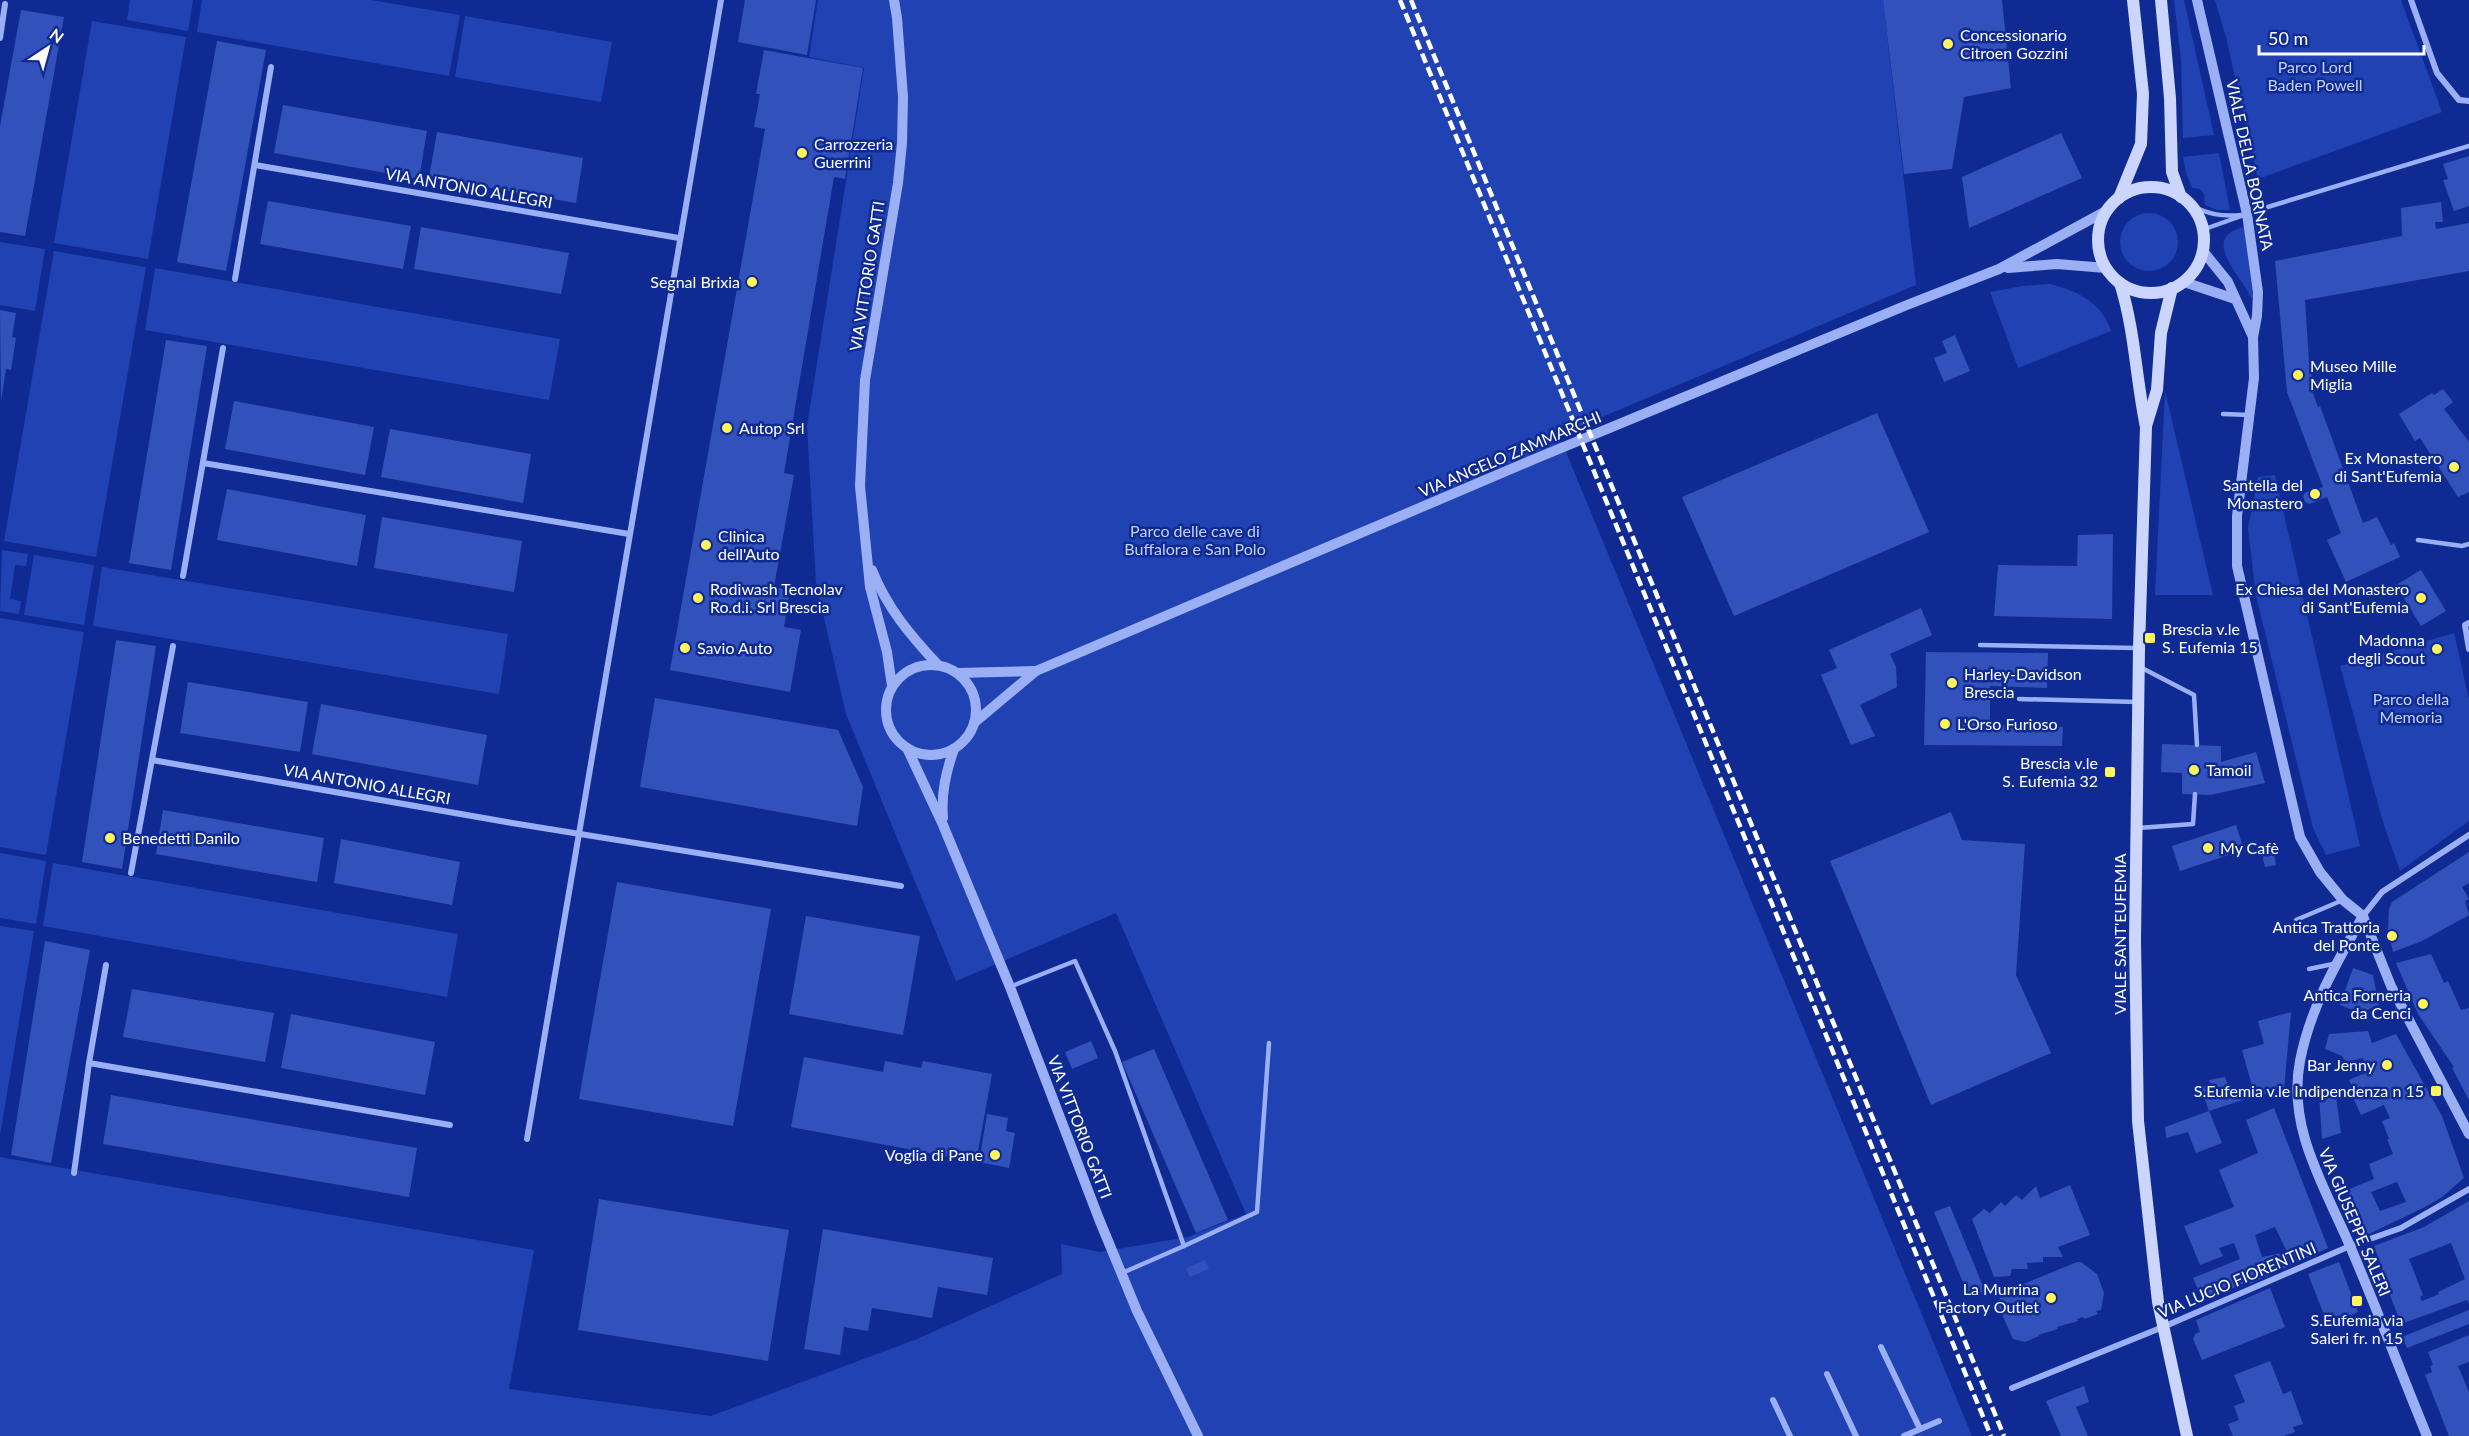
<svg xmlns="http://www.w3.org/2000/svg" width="2469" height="1436" font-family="Lato,sans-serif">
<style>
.green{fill:#2042b2}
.building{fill:#3351ba;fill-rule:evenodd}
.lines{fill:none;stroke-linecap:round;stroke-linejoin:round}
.service{stroke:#9baff4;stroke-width:4.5}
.minor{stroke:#9baff4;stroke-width:6}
.tertiary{stroke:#9baff4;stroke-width:10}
.secondary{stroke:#cbd5fd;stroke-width:12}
.rail{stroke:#fff;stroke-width:4.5;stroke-dasharray:10 4.5;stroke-linecap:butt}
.poi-dot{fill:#fff45e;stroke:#0f2b93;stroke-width:2}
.labels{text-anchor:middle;stroke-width:5;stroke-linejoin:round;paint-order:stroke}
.poi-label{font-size:16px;fill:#fff;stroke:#0f2b93;text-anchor:start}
.park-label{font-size:16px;fill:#c3d0fe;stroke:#0f2b93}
.street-label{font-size:16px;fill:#fff;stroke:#0f2b93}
</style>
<rect width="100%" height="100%" fill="#0f2b93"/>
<!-- green -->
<g class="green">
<polygon points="130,0 193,0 188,31 127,20"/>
<polygon points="202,0 371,0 460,15 449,76 197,32"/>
<polygon points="818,0 1883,0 1916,285 1559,435 1972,1436 0,1436 0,1157 534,1250 509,1389 711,1416 917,1339 1062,1274 1061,1244 1100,1252 1188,1237 1246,1214 1116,913 956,981 846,714 816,583 807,426 864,68 809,57"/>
<polygon points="2174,0 2184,0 2214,135 2183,138 2181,60"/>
<polygon points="2215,0 2401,0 2442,112 2258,179 2226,37"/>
<polygon points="465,16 612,42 601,102 455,77"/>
<polygon points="92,21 186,37 148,259 54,243"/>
<polygon points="2219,153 2230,210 2217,210 2205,205 2204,194 2200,189 2192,188 2186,173 2183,157"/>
<circle cx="2149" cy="242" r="29"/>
<path d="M2244 227 2254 297 2251 298C2243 277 2198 238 2244 227Z"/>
<polygon points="0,242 45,249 35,311 0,305"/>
<polygon points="54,251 146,267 96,557 4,541"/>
<polygon points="155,268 560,339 549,400 145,330"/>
<path d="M2050 284C2078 291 2102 303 2111 331L2018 368 1990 292 2022 286Z"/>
<polygon points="2165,391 2213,595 2155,595"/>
<polygon points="2275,475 2360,846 2326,855 2313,828 2256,596 2248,528 2258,477"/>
<polygon points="2,550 28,554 26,566 15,565 10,599 21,601 19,614 0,611"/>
<polygon points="34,555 94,565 84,625 24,615"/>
<polygon points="102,567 508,634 499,694 93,626"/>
<polygon points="0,618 84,632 46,855 0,847"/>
<polygon points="2454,633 2469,699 2469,821 2400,871 2383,822 2340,666"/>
<polygon points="0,853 46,861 36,924 0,918"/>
<polygon points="53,863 458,934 447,997 43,926"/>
<polygon points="0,926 34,931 0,1135"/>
</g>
<!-- building -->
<g class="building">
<polygon points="745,0 816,0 807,55 738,42"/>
<polygon points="1883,0 2002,0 2011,88 1964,97 1952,169 1904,174"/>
<polygon points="21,10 64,17 25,236 0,232 0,126"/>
<polygon points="217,41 266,50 226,271 177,262"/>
<polygon points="764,50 863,68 845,179 834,177 784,473 794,475 774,587 790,590 784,627 801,630 790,692 670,670 765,129 754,127 760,94 756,94"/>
<polygon points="283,105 427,131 419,179 274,153"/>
<polygon points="437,132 583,158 576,203 429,177"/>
<polygon points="2061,133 2082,178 1969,228 1962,177"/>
<polygon points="2469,156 2469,206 2454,211 2443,180 2448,179 2443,164"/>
<polygon points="268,201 411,226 403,269 260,244"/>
<polygon points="2441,202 2443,222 2435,222 2436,229 2469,223 2469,271 2305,300 2309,361 2314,388 2311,388 2318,407 2320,406 2363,523 2377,517 2391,545 2394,543 2400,557 2346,582 2327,540 2341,533 2327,497 2309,504 2305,502 2303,496 2306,492 2323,487 2287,392 2275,261 2402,236 2401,208"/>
<polygon points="421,227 569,253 561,294 414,269"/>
<polygon points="0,310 16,313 12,337 16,338 11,370 6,369 1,401"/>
<polygon points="1955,335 1970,371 1944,382 1934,358 1947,353 1942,341"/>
<polygon points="166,340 207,346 171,570 129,563"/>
<polygon points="2443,389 2453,402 2444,409 2469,442 2469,492 2458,497 2420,438 2415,441 2399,414 2432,393 2434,395"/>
<polygon points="234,401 374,427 365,475 225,449"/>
<polygon points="1877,413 1929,532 1734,616 1682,497"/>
<polygon points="390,429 531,454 523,503 381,477"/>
<polygon points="227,489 366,515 357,566 217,540"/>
<polygon points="382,517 522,541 514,592 374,568"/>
<polygon points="2113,534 2112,619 1994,616 1998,565 2077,566 2078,535"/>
<polygon points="2421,570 2446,611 2421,626 2396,585"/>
<polygon points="1921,608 1932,635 1890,654 1896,667 1897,687 1860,705 1875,736 1851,745 1821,675 1837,668 1829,650"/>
<polygon points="116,640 156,646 122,869 82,862"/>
<polygon points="1926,652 2048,653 2047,688 1990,686 1990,725 2063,727 2062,746 1924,745"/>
<polygon points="188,682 308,702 300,752 180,733"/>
<polygon points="655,698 838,730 863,787 857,826 640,787"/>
<polygon points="321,704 487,735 478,785 312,754"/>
<polygon points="2162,744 2221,746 2221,762 2256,752 2265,783 2210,795 2182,794 2182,773 2161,772"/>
<polygon points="163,810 324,838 317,882 156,854"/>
<polygon points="1951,812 1962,840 2025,844 2016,975 2051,1053 1931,1105 1830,861"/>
<polygon points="2236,825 2244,850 2180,871 2172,846"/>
<polygon points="341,839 460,862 452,905 334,883"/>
<polygon points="2273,848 2276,865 2265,867 2261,850"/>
<polygon points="2469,852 2469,883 2462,887 2469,899 2465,901 2469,915 2422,941 2393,952 2388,929 2389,909 2392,902"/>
<polygon points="617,882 771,909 733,1126 579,1099"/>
<polygon points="806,916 920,936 903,1035 789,1014"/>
<polygon points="45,941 90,950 51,1163 11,1155"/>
<polygon points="2431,954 2444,983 2448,981 2461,1010 2469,1008 2469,1100 2452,1068 2454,1067 2418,1014 2396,963"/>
<polygon points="2353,968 2373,975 2379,1005 2360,1013 2340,1005"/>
<polygon points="132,989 274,1013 265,1062 123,1037"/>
<polygon points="2291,1012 2284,1089 2255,1097 2242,1050 2264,1044 2258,1021"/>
<polygon points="291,1014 435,1042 425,1095 281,1068"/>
<path d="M2368 1031 2372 1043 2396 1034 2442 1116 2464 1178 2442 1197 2427 1206 2367 1235 2347 1190 2374 1179 2369 1164 2393 1154 2387 1139H2389L2382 1121 2390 1118 2384 1105 2361 1115 2353 1098 2357 1096 2349 1080 2368 1072 2363 1058 2346 1062 2342 1056 2325 1049 2329 1034ZM2397 1182 2406 1202 2380 1211 2371 1192Z"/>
<polygon points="1091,1041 1098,1058 1072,1069 1065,1052"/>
<polygon points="1154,1049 1228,1220 1196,1233 1122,1062"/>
<polygon points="804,1057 883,1072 885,1061 921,1068 923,1061 992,1074 976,1162 791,1127"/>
<polygon points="2225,1077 2230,1091 2243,1087 2246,1099 2209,1111 2201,1088 2210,1084 2209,1080"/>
<polygon points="2335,1089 2341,1133 2322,1139 2319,1094"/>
<polygon points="111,1095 417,1148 409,1197 103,1144"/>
<path d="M2274 1108 2328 1248 2250 1284 2249 1281 2203 1301 2193 1278 2240 1259 2234 1243 2219 1248 2223 1256 2200 1265 2184 1226 2234 1207 2219 1170 2258 1153 2246 1120ZM2275 1227 2287 1252 2262 1257 2255 1235Z"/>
<polygon points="2209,1111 2222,1143 2196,1153 2188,1132 2166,1138 2165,1127"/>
<polygon points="987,1114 1008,1118 1006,1131 1015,1133 1009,1168 979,1162"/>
<polygon points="2070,1185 2090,1235 2058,1247 2063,1257 2043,1257 2043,1262 2027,1263 2028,1269 2012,1269 2010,1276 1994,1277 1972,1219 1984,1209 1990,1213 2001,1202 2005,1206 2016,1195 2022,1200 2036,1186 2040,1198"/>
<polygon points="599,1199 789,1230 768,1361 578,1330"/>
<path d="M2469 1201V1304L2467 1300 2401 1324 2383 1277 2385 1276 2374 1246 2424 1227ZM2451 1243 2465 1279 2438 1292 2439 1294 2422 1301 2420 1297 2423 1295 2409 1259Z"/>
<polygon points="1950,1206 1985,1291 1969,1297 1934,1212"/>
<polygon points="823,1229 993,1258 987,1295 938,1287 932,1318 872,1308 868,1331 844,1327 840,1355 804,1349"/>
<polygon points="1205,1260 1209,1269 1190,1277 1186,1268"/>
<polygon points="2077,1262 2081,1262 2097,1274 2104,1293 2101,1310 2096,1311 2098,1314 2084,1319 2083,1317 2077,1319 2078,1321 2057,1327 2058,1329 2038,1335 2039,1336 2025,1342 2013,1339 1997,1303 2004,1292"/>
<polygon points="2339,1262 2358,1312 2328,1325 2308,1274"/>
<polygon points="2270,1288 2285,1327 2202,1360 2193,1339 2196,1333 2200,1332 2196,1320"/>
<polygon points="2469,1310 2469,1324 2407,1348 2402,1337"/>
<polygon points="2469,1335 2469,1362 2458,1366 2469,1392 2469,1436 2449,1436 2425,1375 2432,1372 2430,1366 2433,1365 2428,1352"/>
<polygon points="2270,1361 2283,1394 2291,1391 2303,1424 2293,1427 2295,1432 2284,1436 2233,1436 2228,1424 2239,1420 2234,1406 2245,1402 2234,1375"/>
<polygon points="2084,1386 2089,1402 2076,1407 2088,1436 2061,1436 2046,1401"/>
</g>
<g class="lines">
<!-- service -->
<g class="service">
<path d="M2190 205C2208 214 2221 217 2241 215"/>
<polyline points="2202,230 2261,209 2469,146"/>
<polyline points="2223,414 2250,415"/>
<polyline points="2418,540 2462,546 2469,544"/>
<polyline points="1980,645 2136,648"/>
<polyline points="2140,667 2194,695 2197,745"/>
<polyline points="2019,699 2138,702"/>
<polyline points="2138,828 2193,824 2195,794"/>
<polyline points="2296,920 2343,900"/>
<polyline points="2309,969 2333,964"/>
<polyline points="1012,986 1075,961 1115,1051 1184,1246 1122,1273"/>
<polyline points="1184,1246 1257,1212 1269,1043"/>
</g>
<!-- minor -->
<g class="minor">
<polyline points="2411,0 2437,73 2459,100 2469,101"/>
<polyline points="0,38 5,4"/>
<polyline points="255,165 679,238"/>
<polyline points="235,279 271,67"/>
<polyline points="203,463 629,534"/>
<polyline points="183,576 223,348"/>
<polyline points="2469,623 2465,625 2469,649"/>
<polyline points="152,760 512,823 901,886"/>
<polyline points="131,873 173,646"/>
<polyline points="2363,916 2382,892 2469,835"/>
<polyline points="89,1063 450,1125"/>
<polyline points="527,1139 721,0"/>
<polyline points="74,1173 89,1063 106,965"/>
<polyline points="1881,1347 1920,1429"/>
<polyline points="1827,1374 1856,1436"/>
<polyline points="2012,1388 2163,1327 2350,1246 2401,1228 2469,1189"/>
<polyline points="1773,1400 1790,1436"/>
<polyline points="1904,1436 1939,1421"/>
</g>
<!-- tertiary -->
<g class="tertiary">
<polyline points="2197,0 2247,214 2258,292 2257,316 2253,337"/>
<polyline points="2203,251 2228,282 2253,337 2254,378 2237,516 2237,566 2300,837 2320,872 2343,900 2363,916 2391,986 2469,1134"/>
<polyline points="2008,268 2057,264 2106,268"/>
<polyline points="2184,282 2235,299"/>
<path d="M872 570C887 608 911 636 938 665"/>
<circle cx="931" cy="710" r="45"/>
<polyline points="957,673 1036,671"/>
<polyline points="892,686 887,652 870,587 860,486 865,380 898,183 902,143 903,97 897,18 894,0"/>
<polyline points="974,723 1036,671 1537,458 1907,305 1999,269 2108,210"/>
<polyline points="907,748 943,825 1010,987 1099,1219 1137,1311 1198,1436"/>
<path d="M943 818C941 793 946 772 954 749"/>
<path d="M2363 916C2337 962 2310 1008 2300 1061 2287 1129 2325 1187 2350 1246 2377 1309 2401 1373 2427 1436"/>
</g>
<!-- secondary -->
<g class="secondary">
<polyline points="2161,0 2170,98 2172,172 2181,197"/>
<circle cx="2151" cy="240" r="53"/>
<polyline points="2119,198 2141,144 2143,94 2133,0"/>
<path d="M2120 283C2135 330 2136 380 2146 427L2139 648 2135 940 2138 1121 2158 1302 2187 1436"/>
<polyline points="2146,426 2157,390 2161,333 2172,288"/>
</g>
<!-- rail -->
<g class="rail">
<polyline points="1400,0 1991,1436"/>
<polyline points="1411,0 2004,1436"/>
</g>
</g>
<!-- markers -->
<g class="poi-dot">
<circle cx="1948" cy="44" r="6"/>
<circle cx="802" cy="153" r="6"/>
<circle cx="752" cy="282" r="6"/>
<circle cx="2298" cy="375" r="6"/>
<circle cx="727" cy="428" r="6"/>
<circle cx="2454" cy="467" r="6"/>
<circle cx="2315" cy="494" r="6"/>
<circle cx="706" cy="545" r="6"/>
<circle cx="698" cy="598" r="6"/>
<circle cx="2421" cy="598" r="6"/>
<rect x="2144" y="632" width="12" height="12" rx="3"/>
<circle cx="685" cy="648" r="6"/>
<circle cx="2437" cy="649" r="6"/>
<circle cx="1952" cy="683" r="6"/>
<circle cx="1945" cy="724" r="6"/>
<circle cx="2194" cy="770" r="6"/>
<rect x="2104" y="766" width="12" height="12" rx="3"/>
<circle cx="110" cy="838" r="6"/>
<circle cx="2208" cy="848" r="6"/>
<circle cx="2392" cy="936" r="6"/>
<circle cx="2423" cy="1004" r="6"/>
<circle cx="2387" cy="1065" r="6"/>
<rect x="2430" y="1085" width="12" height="12" rx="3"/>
<circle cx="995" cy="1155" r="6"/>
<circle cx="2051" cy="1298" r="6"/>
<rect x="2351" y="1295" width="12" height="12" rx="3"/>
</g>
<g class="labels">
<!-- poi labels -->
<g class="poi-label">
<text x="1960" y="41">Concessionario<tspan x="1960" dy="18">Citroen Gozzini</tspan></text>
<text x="814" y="150">Carrozzeria<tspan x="814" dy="18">Guerrini</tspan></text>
<text x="740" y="288" text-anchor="end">Segnal Brixia</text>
<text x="2310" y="372">Museo Mille<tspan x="2310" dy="18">Miglia</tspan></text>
<text x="739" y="434">Autop Srl</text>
<text x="2442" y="464" text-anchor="end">Ex Monastero<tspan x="2442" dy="18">di Sant'Eufemia</tspan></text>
<text x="2303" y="491" text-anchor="end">Santella del<tspan x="2303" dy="18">Monastero</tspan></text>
<text x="718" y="542">Clinica<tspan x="718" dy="18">dell'Auto</tspan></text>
<text x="710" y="595">Rodiwash Tecnolav<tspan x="710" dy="18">Ro.d.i. Srl Brescia</tspan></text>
<text x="2409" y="595" text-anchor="end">Ex Chiesa del Monastero<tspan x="2409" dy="18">di Sant'Eufemia</tspan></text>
<text x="2162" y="635">Brescia v.le<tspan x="2162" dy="18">S. Eufemia 15</tspan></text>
<text x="2425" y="646" text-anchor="end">Madonna<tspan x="2425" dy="18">degli Scout</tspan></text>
<text x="697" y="654">Savio Auto</text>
<text x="1964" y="680">Harley-Davidson<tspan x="1964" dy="18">Brescia</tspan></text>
<text x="1957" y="730">L'Orso Furioso</text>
<text x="2098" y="769" text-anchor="end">Brescia v.le<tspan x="2098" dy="18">S. Eufemia 32</tspan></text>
<text x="2206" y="776">Tamoil</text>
<text x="122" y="844">Benedetti Danilo</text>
<text x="2220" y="854">My Cafè</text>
<text x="2380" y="933" text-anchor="end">Antica Trattoria<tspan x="2380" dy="18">del Ponte</tspan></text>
<text x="2411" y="1001" text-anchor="end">Antica Forneria<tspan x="2411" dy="18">da Cenci</tspan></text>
<text x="2375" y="1071" text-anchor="end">Bar Jenny</text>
<text x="2424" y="1097" text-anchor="end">S.Eufemia v.le Indipendenza n 15</text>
<text x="983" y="1161" text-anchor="end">Voglia di Pane</text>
<text x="2039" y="1295" text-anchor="end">La Murrina<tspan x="2039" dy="18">Factory Outlet</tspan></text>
<text x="2357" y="1326" text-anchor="middle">S.Eufemia via<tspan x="2357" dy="18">Saleri fr. n 15</tspan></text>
</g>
<!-- park labels -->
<g class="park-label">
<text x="2315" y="73">Parco Lord<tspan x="2315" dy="18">Baden Powell</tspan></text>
<text x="1195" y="537">Parco delle cave di<tspan x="1195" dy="18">Buffalora e San Polo</tspan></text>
<text x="2411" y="705">Parco della<tspan x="2411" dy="18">Memoria</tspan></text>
</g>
<!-- street labels -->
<g class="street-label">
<text transform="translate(2250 165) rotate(78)" y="6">VIALE DELLA BORNATA</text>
<text transform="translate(469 188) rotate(10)" y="6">VIA ANTONIO ALLEGRI</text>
<text transform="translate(867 276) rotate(-81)" y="6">VIA VITTORIO GATTI</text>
<text transform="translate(1510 454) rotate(-23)" y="6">VIA ANGELO ZAMMARCHI</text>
<text transform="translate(367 784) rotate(10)" y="6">VIA ANTONIO ALLEGRI</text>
<text transform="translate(2120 934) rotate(-90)" y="6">VIALE SANT'EUFEMIA</text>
<text transform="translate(1080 1127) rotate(69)" y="6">VIA VITTORIO GATTI</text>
<text transform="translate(2355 1222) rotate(67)" y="6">VIA GIUSEPPE SALERI</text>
<text transform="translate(2237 1280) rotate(-23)" y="6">VIA LUCIO FIORENTINI</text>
</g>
</g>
<!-- north arrow -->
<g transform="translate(48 48) rotate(36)" stroke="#0f2b93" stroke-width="4.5" paint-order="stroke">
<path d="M0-4.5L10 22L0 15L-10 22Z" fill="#ffffff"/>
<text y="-9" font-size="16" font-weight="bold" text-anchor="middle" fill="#ffffff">N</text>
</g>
<!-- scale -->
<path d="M2259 45v9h165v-9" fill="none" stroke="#ffffff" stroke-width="3"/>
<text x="2268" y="45" font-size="18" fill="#ffffff" stroke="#0f2b93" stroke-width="4.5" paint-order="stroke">50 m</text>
</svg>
